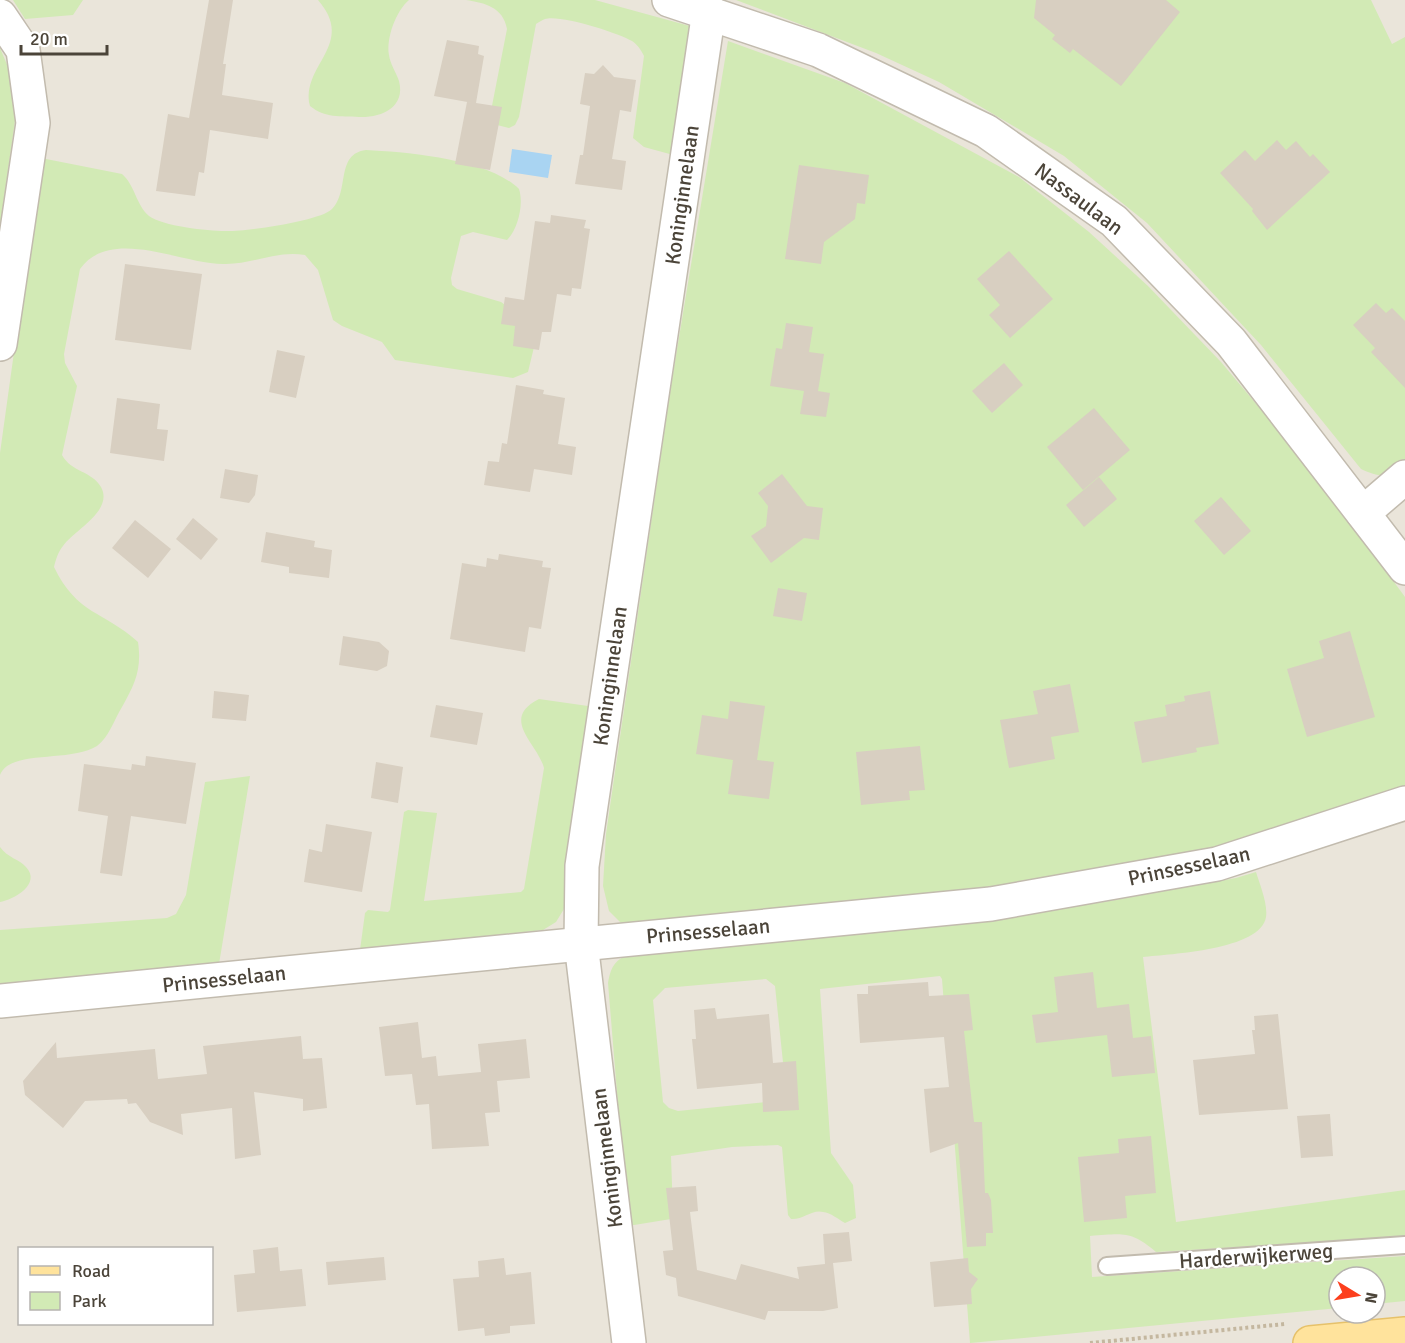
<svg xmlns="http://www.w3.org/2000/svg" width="1405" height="1343" font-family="Signika,sans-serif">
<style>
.residential{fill:#eae5da;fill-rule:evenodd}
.green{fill:#d2eab5;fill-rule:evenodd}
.water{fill:#a9d4f2}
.building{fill:#d8cfc1}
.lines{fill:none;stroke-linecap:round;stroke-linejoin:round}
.lane-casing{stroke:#c2bbae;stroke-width:20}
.street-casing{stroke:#c2bbae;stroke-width:36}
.primary-casing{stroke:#e6c16a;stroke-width:36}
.path{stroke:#c4b79f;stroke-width:4;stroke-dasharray:3 3;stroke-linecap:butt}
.lane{stroke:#fff;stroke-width:16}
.street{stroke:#fff;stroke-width:33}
.primary{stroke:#ffe39c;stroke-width:33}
.labels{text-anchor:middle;stroke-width:4.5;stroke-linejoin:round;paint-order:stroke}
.street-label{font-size:21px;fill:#4b4439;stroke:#fff}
</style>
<rect width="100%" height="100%" fill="#f6f3ec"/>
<!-- residential -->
<path class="residential" d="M0 0H1405V1343H0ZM20 1248H212V1324H20ZM1339 1277H1375V1313H1339Z"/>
<!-- green -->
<g class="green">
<polygon points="13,0 83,0 73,15 25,19"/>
<path d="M318 0H409C396 11 386 38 389 55 390 64 396 72 399 81 406 108 380 118 359 117 340 116 325 118 310 106 300 65 357 45 318 0Z"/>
<path d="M466 0H595L697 28 677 156 644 147 633 138 644 56C641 50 638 45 632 41 619 33 559 14 545 19 542 20 539 22 536 24L519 117 515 125 509 128 497 125 490 116 507 29C503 7 485 3 466 0Z"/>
<path d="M736 0H1371L1392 44 1405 37V469C1388 478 1378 477 1361 469L1261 345 1147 223 1064 156 939 82 876 53Z"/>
<polygon points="728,41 845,83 1019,177 1089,232 1148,286 1221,362 1311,469 1405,597 1405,796 1217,849 946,896 638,926 621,923 609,911 603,886 606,834 670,392"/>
<polygon points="0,48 11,74 18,100 0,226"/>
<path d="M366 150C407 152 489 159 519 189 524 204 518 229 507 240L473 232 461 236 451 278 452 285 457 289 501 302 508 307 534 347 528 372 513 378 395 360 382 342 342 326 333 320 318 270 305 255C276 250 252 265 223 264 181 264 111 226 80 269L64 354 65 363 77 386 62 455C71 472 92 471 101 487 114 511 74 530 63 546 58 552 56 559 54 567 77 615 104 611 138 642 142 669 135 684 122 707 114 720 109 737 97 746 70 763 10 749 0 775V453L41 158 122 174C135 185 136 205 149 216 162 226 208 231 225 231 243 232 321 221 332 209 350 191 335 154 366 150Z"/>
<path d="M539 699 595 707 567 904 556 922 543 930 360 950 365 913 368 910 388 912 390 910 404 812 408 810 437 813 424 901 521 892 524 889 544 768C538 744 499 719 539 699Z"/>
<polygon points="250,776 219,964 0,987 0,930 167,918 176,914 186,895 205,782"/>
<path d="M0 847C8 858 19 859 26 867 42 884 13 900 0 902Z"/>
<path d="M1256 872C1260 885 1268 904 1266 917 1261 950 1170 954 1143 957L1176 1222 1405 1190V1237L1156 1252C1130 1230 1123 1234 1090 1236L1092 1277 1405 1256V1301L1375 1304V1277H1339V1308L970 1343 942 979 940 976 820 989 831 1153 853 1185 856 1218 845 1223C838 1219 831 1213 823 1212 812 1209 803 1220 791 1219L788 1215 782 1147 778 1145 732 1147 671 1156 673 1214 671 1219 628 1226 608 983C611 967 614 961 629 954L964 922 1104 902 1236 878ZM766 979 775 986 786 1091 776 1101 678 1111 669 1108 663 1102 653 1000 665 988Z"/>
</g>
<!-- water -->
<polygon class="water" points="512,149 552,155 548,178 509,172"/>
<!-- building -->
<g class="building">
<polygon points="209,0 233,0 223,64 226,64 222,95 273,103 268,139 210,130 204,173 199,172 195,196 156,191 168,114 189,118"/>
<polygon points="1036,0 1166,0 1180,12 1121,86 1073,49 1070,53 1052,39 1055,35 1034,18"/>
<polygon points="447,40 479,46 478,54 484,56 476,103 502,107 490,170 455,164 467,102 473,103 434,96"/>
<polygon points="603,65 614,77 636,80 631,112 620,110 612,159 626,161 622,190 575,184 580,155 583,155 590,106 580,104 585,73 594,74"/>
<polygon points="1277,140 1286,150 1296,141 1310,157 1313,154 1330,172 1267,230 1252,211 1253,209 1220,173 1245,150 1255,161"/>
<polygon points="799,165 869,175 865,204 857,203 855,219 824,242 821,264 785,259"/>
<polygon points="551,215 586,220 584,228 590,229 581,289 572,288 571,296 557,294 551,332 542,332 539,350 513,346 515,326 501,324 505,297 524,300 535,221 550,223"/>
<polygon points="1009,251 1053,299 1010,338 989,315 1000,305 977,279"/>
<polygon points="125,264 202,274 191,350 115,340"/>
<polygon points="1376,303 1386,313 1392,308 1405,321 1405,388 1371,352 1375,348 1353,325"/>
<polygon points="786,323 813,327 809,352 824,354 818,391 830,393 826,417 800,414 804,391 770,386 776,348 782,349"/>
<polygon points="277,350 305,356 296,398 269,392"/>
<polygon points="1004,363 1023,385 992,413 972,391"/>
<polygon points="516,385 544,390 543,394 565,398 558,444 576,447 572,475 534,469 530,492 484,485 488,461 499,462 502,443 507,444"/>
<polygon points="117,398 160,404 157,429 168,430 164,461 110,453"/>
<polygon points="1094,408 1130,450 1083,490 1047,447"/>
<polygon points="225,469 258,475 255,495 249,503 220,498"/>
<polygon points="782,474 807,506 823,508 819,540 804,538 771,563 751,536 766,526 768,506 758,493"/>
<polygon points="1099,477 1117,499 1084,527 1066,505"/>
<polygon points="1221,497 1251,531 1224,555 1194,521"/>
<polygon points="193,518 218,539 201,560 176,539"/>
<polygon points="135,520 171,549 148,578 112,548"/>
<polygon points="266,532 315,541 314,547 332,550 329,578 289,573 289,567 261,562"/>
<polygon points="499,554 543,561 542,567 551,568 541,629 529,627 525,652 450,639 462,563 486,567 487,558 498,560"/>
<polygon points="778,588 807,593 802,621 773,616"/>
<polygon points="1350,631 1375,717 1307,737 1287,669 1324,658 1319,641"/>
<polygon points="343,636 379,642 389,651 387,666 377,671 339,665"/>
<polygon points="1070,684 1079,732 1051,737 1055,759 1009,768 1000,720 1038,714 1033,691"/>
<polygon points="214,691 249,695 246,721 212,718"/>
<polygon points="1210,691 1219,744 1196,748 1197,752 1142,763 1134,722 1167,716 1165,705 1185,701 1184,696"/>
<polygon points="730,701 765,706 757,760 774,762 769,799 728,794 733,760 696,754 702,715 728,719"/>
<polygon points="436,705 483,713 477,745 430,737"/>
<polygon points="920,746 925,790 909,791 910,800 861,805 856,752"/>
<polygon points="146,756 196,763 186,824 131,816 122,876 100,873 108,816 78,811 84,764 131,770 132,764 145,766"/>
<polygon points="376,762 403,767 398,803 371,798"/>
<polygon points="326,824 372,832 362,892 304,882 309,849 322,852"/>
<polygon points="1093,972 1097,1008 1129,1004 1133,1038 1151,1036 1155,1073 1112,1077 1107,1035 1036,1043 1032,1015 1058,1012 1054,977"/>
<polygon points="928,982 929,996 969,994 973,1030 964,1031 974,1122 982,1122 985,1193 988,1193 991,1200 993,1233 986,1233 986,1246 967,1247 958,1143 930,1153 924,1089 949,1087 944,1037 860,1043 857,994 868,994 868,986"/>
<polygon points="715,1008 717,1019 769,1014 773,1063 796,1061 799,1110 763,1112 762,1083 697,1089 692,1039 696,1039 694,1010"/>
<polygon points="1278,1014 1288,1109 1199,1115 1193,1060 1255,1054 1252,1030 1255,1030 1254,1016"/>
<polygon points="418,1022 422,1058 436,1056 438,1076 481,1072 478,1044 526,1039 530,1078 497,1081 500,1112 485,1113 489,1146 432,1149 429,1104 416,1105 412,1074 385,1076 379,1027"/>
<polygon points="301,1036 303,1059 322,1058 327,1108 303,1111 303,1099 254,1092 261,1155 235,1159 232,1108 181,1114 183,1135 150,1122 136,1103 128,1104 127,1099 85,1101 63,1128 25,1095 23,1081 56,1042 57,1058 155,1049 158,1079 207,1074 203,1046"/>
<polygon points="1330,1114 1333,1156 1301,1158 1297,1116"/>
<polygon points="1151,1136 1156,1193 1125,1196 1127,1218 1084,1222 1078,1157 1119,1153 1118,1139"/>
<polygon points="696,1186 698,1211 690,1212 697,1270 736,1280 741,1264 799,1279 797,1267 825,1264 823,1234 849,1232 852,1261 833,1263 838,1308 823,1311 768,1311 765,1320 678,1296 676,1278 666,1275 663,1251 673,1250 666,1188"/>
<polygon points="278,1247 280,1271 302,1269 306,1306 237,1312 234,1275 255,1273 253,1250"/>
<polygon points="384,1257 386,1280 328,1285 326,1262"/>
<polygon points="504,1258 506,1275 531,1272 535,1324 510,1326 510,1333 485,1336 484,1328 458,1331 453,1279 479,1277 478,1261"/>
<polygon points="968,1258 969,1272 978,1279 971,1289 972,1304 934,1307 930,1262"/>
</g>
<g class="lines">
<!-- lane casing -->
<g class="lane-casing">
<polyline id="lane" points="1107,1266 1405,1245"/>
</g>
<!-- street casing -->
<g class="street-casing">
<g id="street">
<polyline points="669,0 818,50 986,131 1114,221 1231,342 1405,568"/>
<polyline points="0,16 23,50 33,123 0,344"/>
<polyline points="1363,513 1405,477"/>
<polyline points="0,1001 991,904 1217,864 1405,803"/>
<polyline points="629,1343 581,943 582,866 709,11"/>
</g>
</g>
<!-- primary casing -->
<g class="primary-casing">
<polyline id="primary" points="1310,1343 1405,1334"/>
</g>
<!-- path -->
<polyline class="path" points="1090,1343 1285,1324"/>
<!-- lane -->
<use href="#lane" class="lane"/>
<!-- street -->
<use href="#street" class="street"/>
<!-- primary -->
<use href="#primary" class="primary"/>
</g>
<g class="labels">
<!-- street labels -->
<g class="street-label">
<text transform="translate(682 195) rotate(-82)" y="7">Koninginnelaan</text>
<text transform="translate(1079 199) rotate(37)" y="7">Nassaulaan</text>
<text transform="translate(610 676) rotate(-82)" y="7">Koninginnelaan</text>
<text transform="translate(1189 866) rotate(-12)" y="7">Prinsesselaan</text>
<text transform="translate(708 931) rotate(-5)" y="7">Prinsesselaan</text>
<text transform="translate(224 979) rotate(-6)" y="7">Prinsesselaan</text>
<text transform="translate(607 1158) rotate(-97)" y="7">Koninginnelaan</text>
<text transform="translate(1256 1256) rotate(-4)" y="7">Harderwijkerweg</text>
</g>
</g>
<!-- legend -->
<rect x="18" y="1247" width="195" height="78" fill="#ffffff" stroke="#b7b4b0" stroke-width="1.5"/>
<rect x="30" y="1266" width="30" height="9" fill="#ffe39c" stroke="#b7b4b0" stroke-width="1.5"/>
<text x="72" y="1277" font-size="18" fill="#4b4439">Road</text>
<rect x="30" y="1292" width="30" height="18" fill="#d2eab5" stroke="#b7b4b0" stroke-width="1.5"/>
<text x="72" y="1307" font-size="18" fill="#4b4439">Park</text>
<!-- north arrow -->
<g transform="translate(1357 1295) rotate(101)"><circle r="28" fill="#ffffff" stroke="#b7b4b0" stroke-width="1.5"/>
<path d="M0-4.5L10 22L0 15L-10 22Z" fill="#fc3f1d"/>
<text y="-9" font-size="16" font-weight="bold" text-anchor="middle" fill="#4b4439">N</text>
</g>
<!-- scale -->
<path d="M21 45v9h86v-9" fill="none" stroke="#4b4439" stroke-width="3"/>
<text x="30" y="45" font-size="18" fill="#4b4439" stroke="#ffffff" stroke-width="4.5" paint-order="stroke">20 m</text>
</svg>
